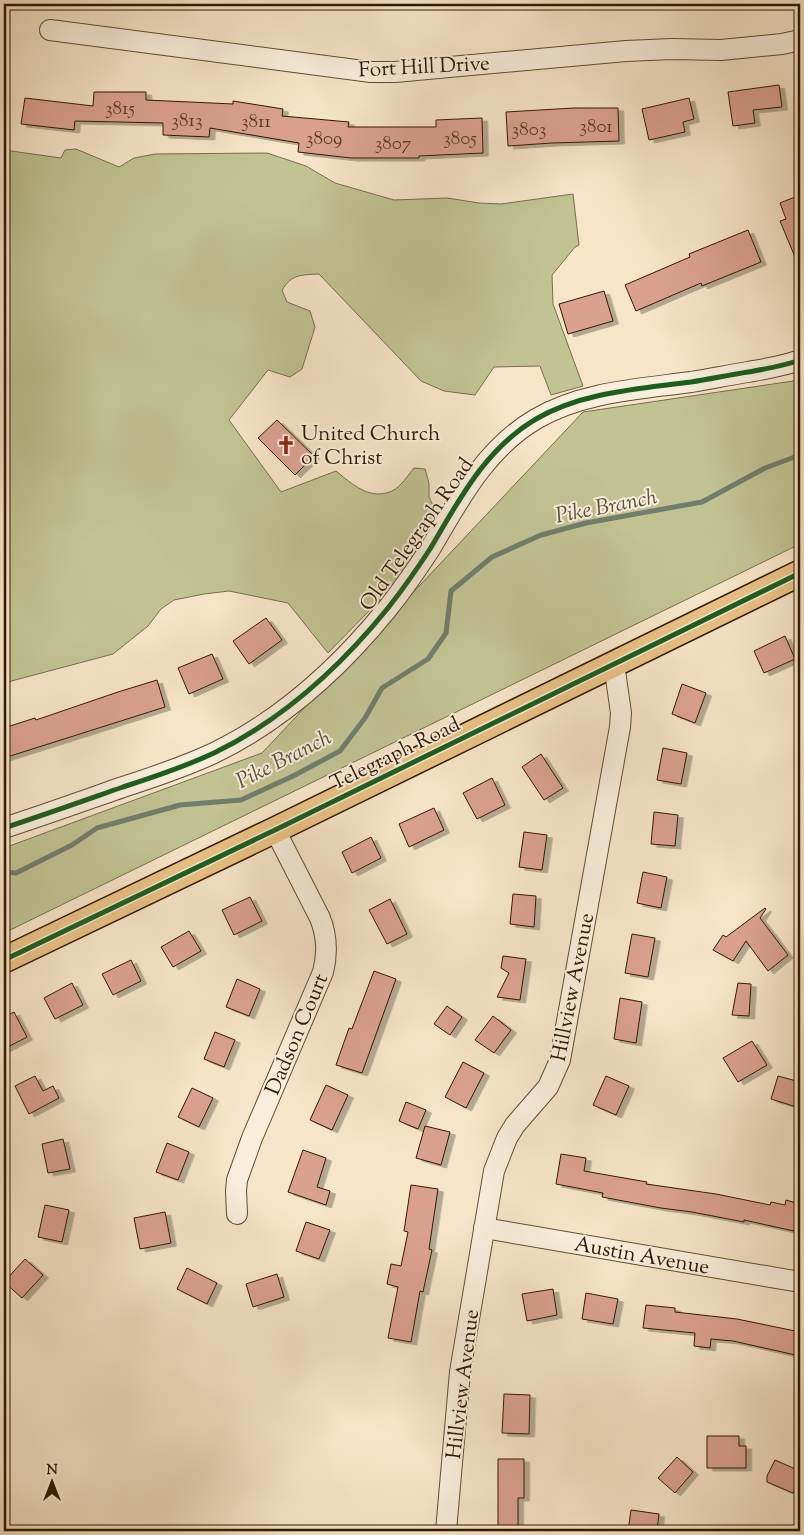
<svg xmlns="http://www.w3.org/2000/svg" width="804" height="1535" font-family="'Sorts Mill Goudy',serif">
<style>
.green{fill:#c1c393;stroke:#786e4a}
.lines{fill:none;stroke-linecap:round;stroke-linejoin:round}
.stream{stroke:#717d6d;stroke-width:5}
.building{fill:#daa190;stroke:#301900;filter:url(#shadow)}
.minor-casing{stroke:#624c32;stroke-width:22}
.major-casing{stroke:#301900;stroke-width:28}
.minor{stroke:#f9eedc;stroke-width:20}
.major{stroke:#ebc284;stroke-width:25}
.cycleway-casing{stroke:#f9eedc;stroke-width:8}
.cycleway{stroke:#1b5e20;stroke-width:5}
.labels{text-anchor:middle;stroke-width:4;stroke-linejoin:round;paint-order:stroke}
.number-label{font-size:19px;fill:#5a3b24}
.street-label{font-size:21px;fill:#301900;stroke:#f9eedc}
.poi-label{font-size:21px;fill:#301900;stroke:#f9eedc;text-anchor:start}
.water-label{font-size:22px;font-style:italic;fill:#565340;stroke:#f9eedc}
</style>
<defs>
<filter id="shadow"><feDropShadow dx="5.5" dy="3" stdDeviation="0" flood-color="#0004"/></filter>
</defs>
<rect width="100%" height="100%" fill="#f6e5c9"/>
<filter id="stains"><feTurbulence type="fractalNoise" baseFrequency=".004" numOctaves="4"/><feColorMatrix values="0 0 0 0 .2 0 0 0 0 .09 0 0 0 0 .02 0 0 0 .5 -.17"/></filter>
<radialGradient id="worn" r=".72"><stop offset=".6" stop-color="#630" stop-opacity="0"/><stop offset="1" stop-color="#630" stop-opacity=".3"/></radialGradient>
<!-- green -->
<g class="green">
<path d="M76 149 119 167 134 158 155 154 267 153 306 166 335 183 394 200 447 198 479 203 501 204 573 194 579 245 575 247 552 275 553 304 583 386 551 395 540 366 494 367 475 395 444 391 421 381 319 274C301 275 292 274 282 290L287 302 310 311 315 327 302 369 290 377 268 370 229 420 281 492 336 471C352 484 370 501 392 491 401 487 408 475 414 468L425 469 429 483V497L438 516 407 572 328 653 288 603 229 591 204 594 174 600 161 609 148 626 113 654 4 683V150L61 158 65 150Z"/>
<polygon points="800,380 800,544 4,933 4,848 262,753 583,412"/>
</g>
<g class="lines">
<!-- stream -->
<polyline class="stream" points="4,872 16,873 72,845 97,828 180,805 241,800 293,776 340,751 365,718 382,688 428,659 446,633 451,591 492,557 541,535 586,523 702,502 765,468 800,455"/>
</g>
<!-- building -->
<g class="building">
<polygon points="779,85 782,107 753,110 755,123 733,126 728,92"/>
<polygon points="94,92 146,92 146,100 233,104 233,101 283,109 282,116 349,122 348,127 436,127 436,120 482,118 483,153 419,156 419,158 351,158 298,152 299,143 210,128 209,137 163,135 163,123 75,121 74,130 21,124 25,98 93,106"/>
<polygon points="689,98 694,119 683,122 685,132 649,140 642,109"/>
<polygon points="574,108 618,108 619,141 552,143 508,146 506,112"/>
<polygon points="800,195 800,269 780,221 786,219 780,203"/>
<polygon points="748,230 761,262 702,286 701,283 636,311 625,285 690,257 689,254"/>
<polygon points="604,291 613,321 568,334 559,304"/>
<polygon points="277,420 314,456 295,475 258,438"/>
<polygon points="266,618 282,640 249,664 233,641"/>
<polygon points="785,636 795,659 764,673 754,651"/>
<polygon points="212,654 223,679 189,694 178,668"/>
<polygon points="157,680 165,707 4,758 4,728 35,718 36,720 118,692"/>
<polygon points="682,684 706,693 695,723 672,714"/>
<polygon points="663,748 687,753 681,784 657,780"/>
<polygon points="541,754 563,788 544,800 522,767"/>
<polygon points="492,778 505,805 477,819 463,793"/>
<polygon points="434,808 444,830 409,847 399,824"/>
<polygon points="654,812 678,815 675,846 651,844"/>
<polygon points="524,832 547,835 542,870 519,867"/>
<polygon points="371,837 381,858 352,873 342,852"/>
<polygon points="643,872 667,877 661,908 637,903"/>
<polygon points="513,894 536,896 534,927 510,924"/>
<polygon points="250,897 262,921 234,935 222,910"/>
<polygon points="390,899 407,934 387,944 369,910"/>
<polygon points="765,908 766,909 760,918 788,955 768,971 746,941 733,961 713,950 723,935 726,937"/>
<polygon points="189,931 201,951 173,967 161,947"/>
<polygon points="632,934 655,938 648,977 625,973"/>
<polygon points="503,956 526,959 520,1000 497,997 509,973 501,968"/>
<polygon points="131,960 141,981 113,995 102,974"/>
<polygon points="374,971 396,979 362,1073 336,1065 349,1028 352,1029"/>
<polygon points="237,979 260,989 249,1016 226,1007"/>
<polygon points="72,983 83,1005 55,1019 44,998"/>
<polygon points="738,983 751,984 749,1016 732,1015"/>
<polygon points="620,998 642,1002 636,1043 614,1039"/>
<polygon points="447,1006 462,1017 450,1035 434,1024"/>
<polygon points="14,1012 27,1037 4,1049 4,1017"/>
<polygon points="493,1016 511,1030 494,1053 475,1040"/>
<polygon points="215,1032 235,1040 224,1067 204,1059"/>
<polygon points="752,1041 767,1065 738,1082 723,1058"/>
<polygon points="463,1062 484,1073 466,1108 445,1097"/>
<polygon points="35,1076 43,1091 53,1086 59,1098 29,1114 15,1086"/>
<polygon points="606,1076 629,1086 616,1115 593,1105"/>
<polygon points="778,1076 800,1082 800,1108 771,1099"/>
<polygon points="326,1085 348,1095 332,1130 310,1120"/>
<polygon points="192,1088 213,1098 199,1127 178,1117"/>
<polygon points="406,1102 426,1110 418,1129 399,1121"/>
<polygon points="425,1126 450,1132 441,1165 416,1158"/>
<polygon points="63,1139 70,1169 48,1173 42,1144"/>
<polygon points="167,1143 189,1152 178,1180 156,1172"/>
<polygon points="303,1150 326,1158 317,1187 330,1191 326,1205 288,1192"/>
<polygon points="561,1154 586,1158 584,1171 647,1182 646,1184 716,1194 770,1205 771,1202 785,1205 786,1200 800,1204 794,1231 744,1220 744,1222 692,1212 661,1208 602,1197 603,1193 556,1184"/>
<polygon points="411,1185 438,1189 429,1249 432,1250 423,1292 420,1291 411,1342 388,1338 398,1287 387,1284 391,1264 401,1266 408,1232 404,1231"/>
<polygon points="45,1205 69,1210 62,1242 38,1237"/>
<polygon points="165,1212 171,1243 140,1249 134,1218"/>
<polygon points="306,1222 330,1230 319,1259 296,1251"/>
<polygon points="25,1259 43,1275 22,1298 4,1282"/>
<polygon points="187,1268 217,1283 207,1304 177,1289"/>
<polygon points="277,1274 284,1297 253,1307 246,1284"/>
<polygon points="553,1289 557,1315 527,1321 522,1294"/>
<polygon points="586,1293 618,1299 613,1324 582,1319"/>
<polygon points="646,1305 675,1308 675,1312 737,1319 800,1332 800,1356 733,1341 711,1339 710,1348 694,1346 695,1333 643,1328"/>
<polygon points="504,1394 530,1395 529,1434 502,1433"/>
<polygon points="707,1436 739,1436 739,1446 746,1446 746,1468 707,1468"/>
<polygon points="677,1457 693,1472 675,1493 658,1478"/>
<polygon points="498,1459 524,1459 524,1498 518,1498 518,1531 498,1531"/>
<polygon points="775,1460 800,1471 800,1477 793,1493 767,1482 767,1476"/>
<polygon points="631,1510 659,1514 657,1531 628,1531"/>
</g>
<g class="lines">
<!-- minor casing -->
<g class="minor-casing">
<g id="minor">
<polyline points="50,30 371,72 395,72 626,51 672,49 721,50 782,44 800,40"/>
<path d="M4 828C44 815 83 801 123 787 154 777 184 767 214 753 282 720 341 666 388 608 403 589 417 569 430 549 459 500 485 449 536 419 582 392 639 389 691 382 710 379 729 375 748 372 765 369 784 366 800 360"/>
<path d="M237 1214 236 1191 237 1180 252 1138 323 972C328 952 327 936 320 918L275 830"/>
<polyline points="484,1228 800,1282"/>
<polyline points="446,1531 460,1372 494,1171 507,1138 515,1125 548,1087 560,1060 620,727 621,713 614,664"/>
</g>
</g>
<!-- major casing -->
<g class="major-casing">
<polyline id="major" points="4,960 275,830 800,573"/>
</g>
<!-- minor -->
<use href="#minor" class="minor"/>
<!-- major -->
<use href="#major" class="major"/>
<!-- cycleway casing -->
<g class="cycleway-casing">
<g id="cycleway">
<path d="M4 828C44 815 83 801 123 787 154 777 184 767 214 753 282 720 341 666 388 608 403 589 417 569 430 549 459 500 485 449 536 419 582 392 639 389 691 382 710 379 729 375 748 372 765 369 784 366 800 360"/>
<polyline points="4,960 275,830 800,573"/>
</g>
</g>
<!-- cycleway -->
<use href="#cycleway" class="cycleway"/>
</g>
<!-- icons -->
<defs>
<g id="church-bare" transform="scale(1.5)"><path d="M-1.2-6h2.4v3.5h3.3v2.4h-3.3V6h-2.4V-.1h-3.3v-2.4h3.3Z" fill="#8f2418" stroke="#f9eedc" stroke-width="2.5" paint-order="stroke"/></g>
</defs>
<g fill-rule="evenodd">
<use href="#church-bare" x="286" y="445"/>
</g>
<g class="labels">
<!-- number labels -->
<g class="number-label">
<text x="120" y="114">3815</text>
<text x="187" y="126">3813</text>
<text x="256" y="127">3811</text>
<text x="596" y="132">3801</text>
<text x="529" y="135">3803</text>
<text x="324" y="144">3809</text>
<text x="460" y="144">3805</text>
<text x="393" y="149">3807</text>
</g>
<!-- street labels -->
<g class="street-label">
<text transform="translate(424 66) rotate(-3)" y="7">Fort Hill Drive</text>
<text transform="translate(416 534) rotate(-55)" y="7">Old Telegraph Road</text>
<text transform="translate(395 753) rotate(-26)" y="7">Telegraph Road</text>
<text transform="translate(572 987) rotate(-79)" y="7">Hillview Avenue</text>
<text transform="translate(296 1034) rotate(-67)" y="7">Dadson Court</text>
<text transform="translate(642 1255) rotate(10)" y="7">Austin Avenue</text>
<text transform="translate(462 1384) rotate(-83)" y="7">Hillview Avenue</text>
</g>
<!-- poi labels -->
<g class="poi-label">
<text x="301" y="440">United Church<tspan x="301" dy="24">of Christ</tspan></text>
</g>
<!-- water labels -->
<g class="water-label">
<text transform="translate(606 505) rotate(-11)" y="8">Pike Branch</text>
<text transform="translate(283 758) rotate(-27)" y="8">Pike Branch</text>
</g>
</g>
<!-- margin -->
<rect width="804" height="1535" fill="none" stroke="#f6e5c9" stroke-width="20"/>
<rect x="5" y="5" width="794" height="1525" fill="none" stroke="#301900" stroke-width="2.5"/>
<rect x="10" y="10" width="784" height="1515" fill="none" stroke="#301900"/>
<!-- north arrow -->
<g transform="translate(52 1482)" stroke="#f9eedc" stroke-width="4" paint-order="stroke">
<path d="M0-4L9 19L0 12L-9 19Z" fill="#301900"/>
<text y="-8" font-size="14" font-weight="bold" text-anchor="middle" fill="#301900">N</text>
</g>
<rect width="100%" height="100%" filter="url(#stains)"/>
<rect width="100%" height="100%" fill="url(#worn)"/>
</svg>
